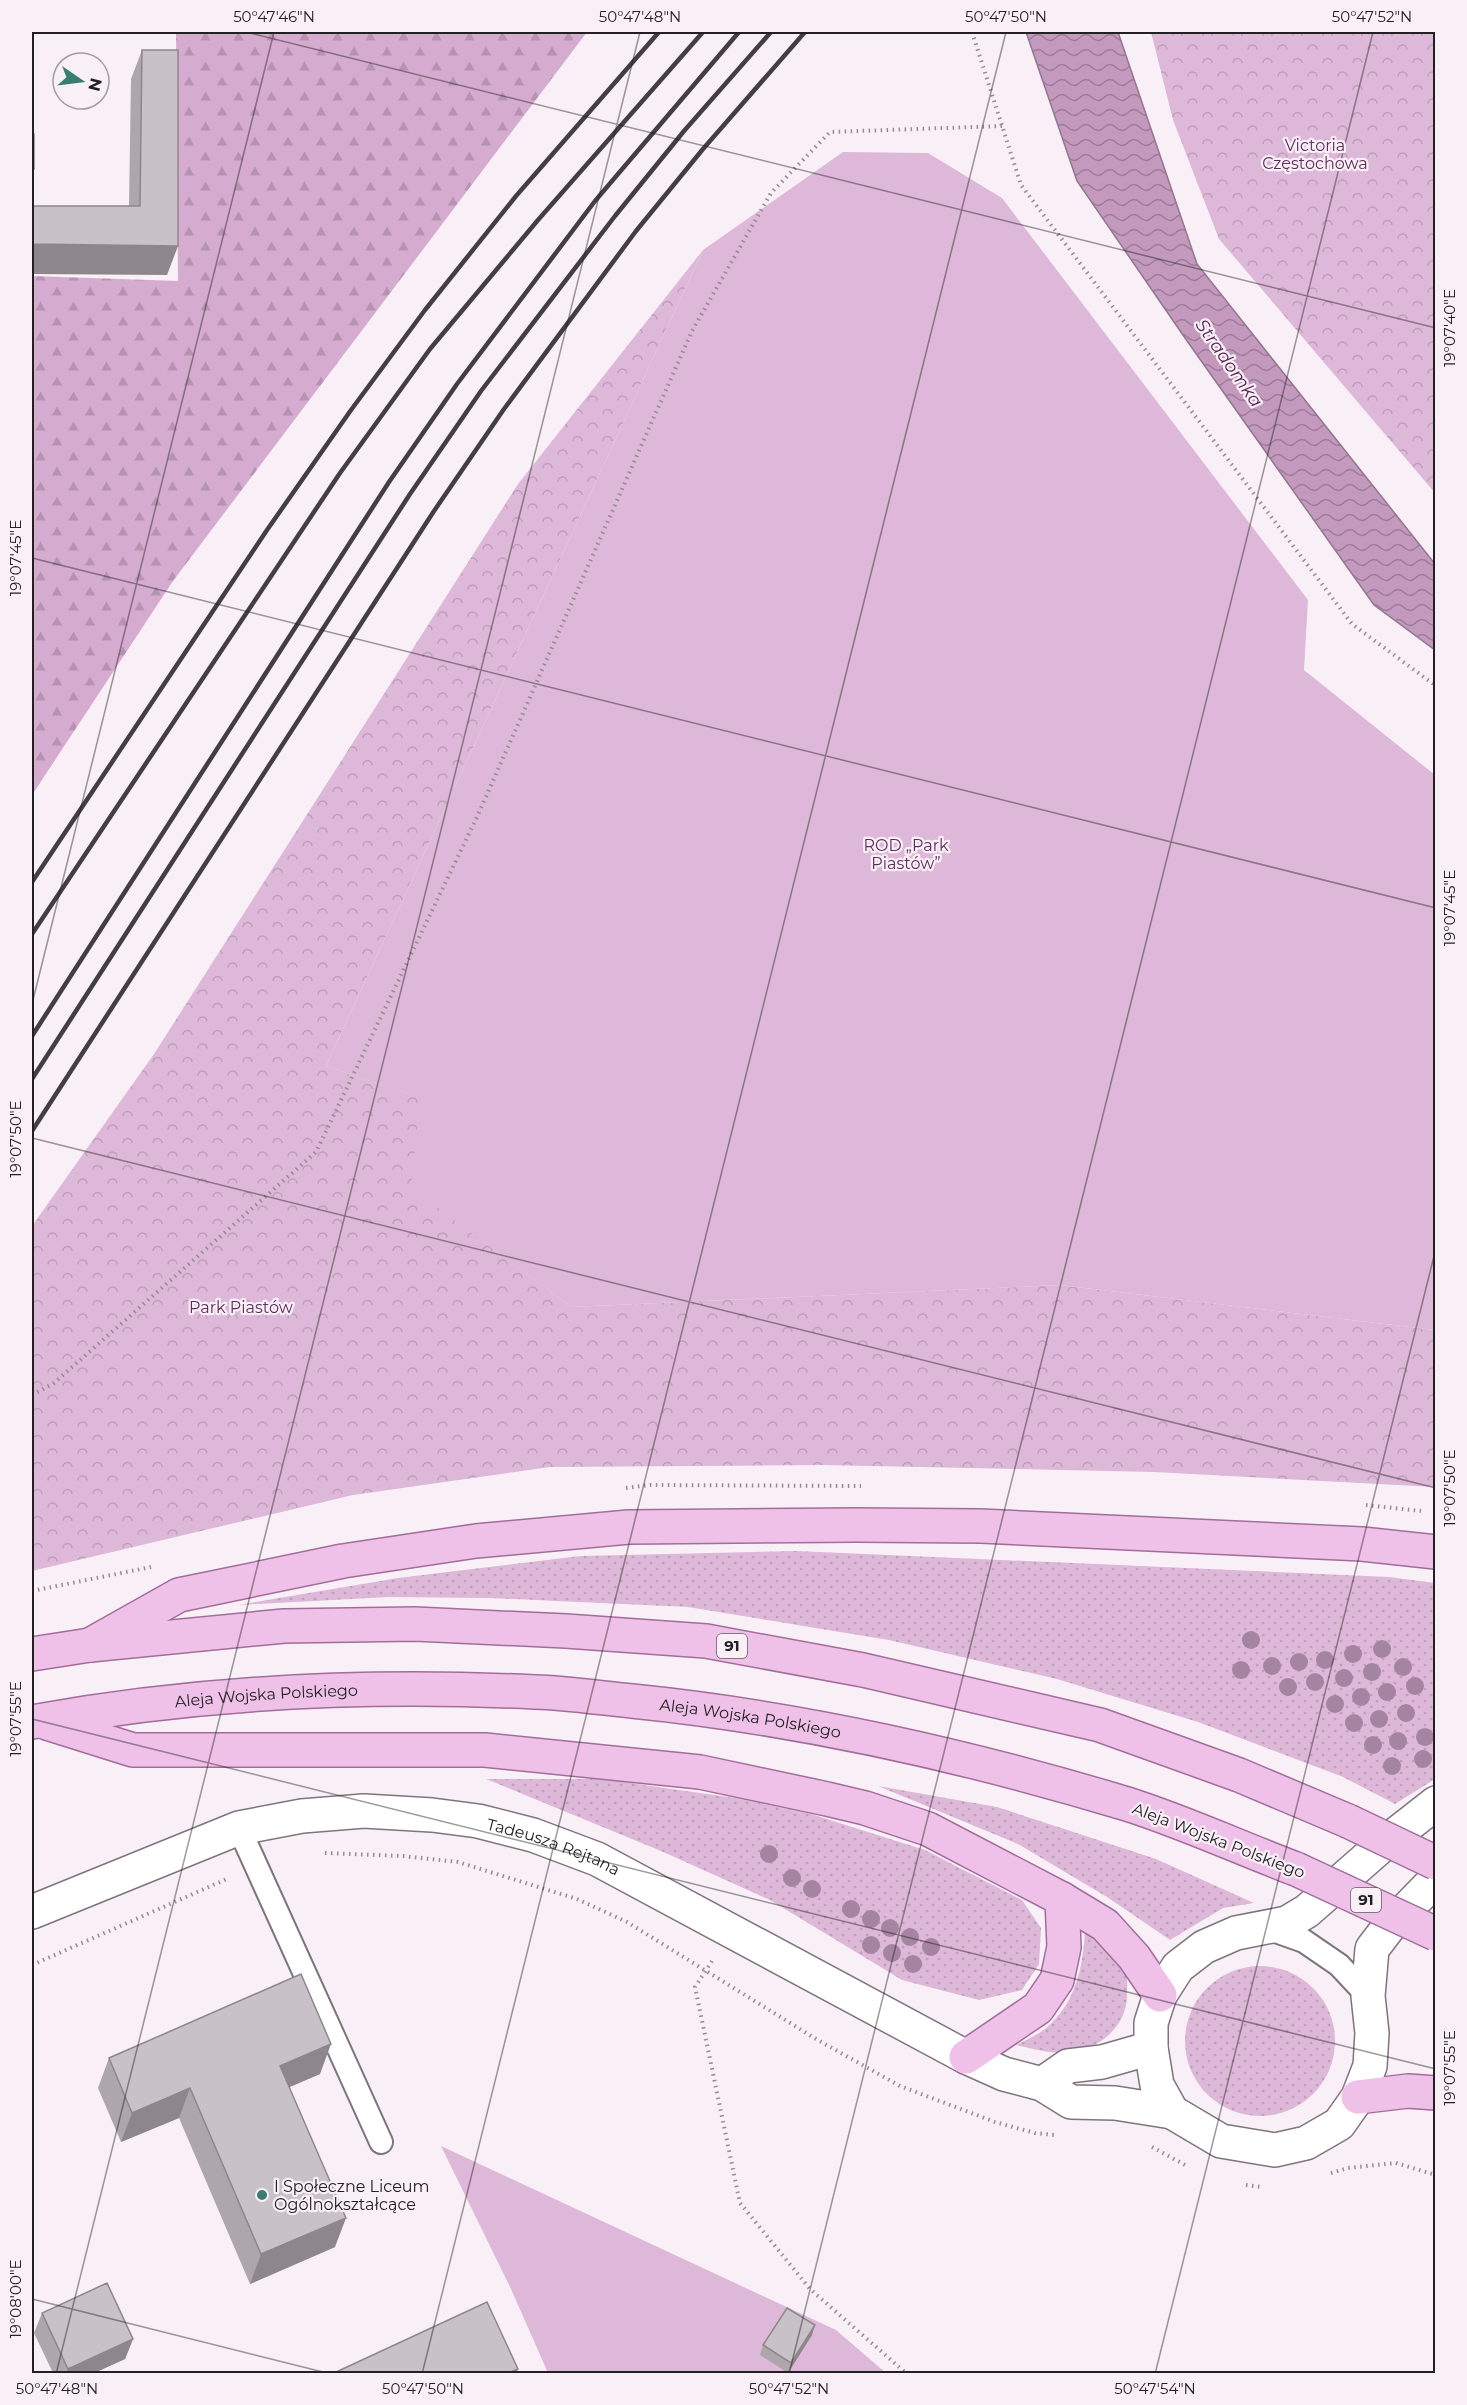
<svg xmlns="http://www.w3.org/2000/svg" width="1467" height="2405" font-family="Montserrat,sans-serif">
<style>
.grass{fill:url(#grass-dots)}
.forest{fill:url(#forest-firs)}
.park{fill:url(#park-crowns)}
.garden{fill:#deb8d8}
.water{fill:url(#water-waves);stroke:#93758e;stroke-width:1.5}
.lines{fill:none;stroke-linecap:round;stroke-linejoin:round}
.lane-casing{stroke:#7d757b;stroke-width:26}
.street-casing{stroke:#7d757b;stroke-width:36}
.secondary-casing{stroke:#7d757b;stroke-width:36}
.primary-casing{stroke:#a16e9a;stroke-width:36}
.path{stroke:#938c91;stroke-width:4;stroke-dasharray:1.5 4.5;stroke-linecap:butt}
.lane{stroke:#fff;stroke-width:22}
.street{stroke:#fff;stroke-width:33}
.secondary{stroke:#fff;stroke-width:33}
.primary{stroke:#efc1e9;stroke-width:33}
.rail{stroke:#423e41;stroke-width:4.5}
.primary-bridge-casing{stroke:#a16e9a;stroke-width:36;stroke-linecap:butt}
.primary-bridge{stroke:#efc1e9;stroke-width:33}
.tree{fill:#a584a1}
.wall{fill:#ada6ac}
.shaded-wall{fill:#8d878c}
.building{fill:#c9c1c8;stroke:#8d878c;stroke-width:1.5}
.ticks{fill:none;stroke:#232022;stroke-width:1.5;stroke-opacity:0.45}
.poi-dot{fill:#387d72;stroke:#f9f0f7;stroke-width:2}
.labels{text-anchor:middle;stroke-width:4.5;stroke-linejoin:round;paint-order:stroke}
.shield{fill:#f9f0f7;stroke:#635e62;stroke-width:1.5}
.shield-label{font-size:15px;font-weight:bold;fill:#232022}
.park-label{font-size:16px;fill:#612c5b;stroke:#f9f0f7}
.street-label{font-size:16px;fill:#232022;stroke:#f9f0f7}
.poi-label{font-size:16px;fill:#232022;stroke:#f9f0f7;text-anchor:start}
.water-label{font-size:18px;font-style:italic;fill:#582452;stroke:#f9f0f7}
.neatline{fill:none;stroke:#232022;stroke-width:2}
.ticks-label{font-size:15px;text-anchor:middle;fill:#232022}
</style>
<defs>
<pattern id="grass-dots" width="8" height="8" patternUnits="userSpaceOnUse" patternTransform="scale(1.5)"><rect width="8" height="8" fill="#deb8d8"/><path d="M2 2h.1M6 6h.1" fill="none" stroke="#be9eb9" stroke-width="1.8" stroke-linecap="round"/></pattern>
<pattern id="forest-firs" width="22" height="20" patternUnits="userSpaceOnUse" patternTransform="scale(1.5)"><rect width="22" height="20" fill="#d6abd0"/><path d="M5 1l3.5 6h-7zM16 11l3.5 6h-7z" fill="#b793b2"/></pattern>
<pattern id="park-crowns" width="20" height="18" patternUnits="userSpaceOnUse" patternTransform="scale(1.5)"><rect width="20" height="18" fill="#deb8d8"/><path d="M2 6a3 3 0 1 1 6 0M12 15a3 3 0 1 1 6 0" fill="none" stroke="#be9eb9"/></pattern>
<pattern id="water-waves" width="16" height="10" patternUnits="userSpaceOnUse" patternTransform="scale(1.5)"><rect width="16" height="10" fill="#c399bd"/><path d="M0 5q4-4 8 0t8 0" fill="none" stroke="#9e7c99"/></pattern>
</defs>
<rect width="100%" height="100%" fill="#f9f0f7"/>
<!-- grass -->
<g class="grass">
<polygon points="797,1551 1389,1577 1435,1583 1435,1779 1395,1804 1343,1777 1198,1722 1057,1679 889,1640 688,1607 490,1598 388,1597 238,1605 398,1578 580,1556"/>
<polygon points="486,1779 602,1779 735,1798 811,1814 925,1850 1022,1900 1041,1928 1039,1964 1022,1990 979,2000 902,1980 770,1900 661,1851"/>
<polygon points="878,1786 997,1807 1156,1859 1254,1903 1223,1908 1170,1940 1107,1897 1018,1844"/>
<path d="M1085 1930C1101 1943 1117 1956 1126 1975 1128 1980 1127 1987 1127 1993 1128 2030 1093 2054 1058 2053 1044 2052 1030 2048 1016 2045 1026 2040 1037 2035 1045 2029 1076 2003 1083 1968 1085 1930Z"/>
<circle cx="1260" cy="2041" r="75"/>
</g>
<!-- forest -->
<polygon class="forest" points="176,32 587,32 173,581 32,795 32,276 178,281"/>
<!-- park -->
<g class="park">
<polygon points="1151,32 1435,32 1435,493 1219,239 1173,120"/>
<polygon points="703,250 326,1066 421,1098 412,1188 571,1307 1060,1285 1435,1330 1435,1487 1154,1472 823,1465 550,1467 353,1495 32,1571 32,1226 154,1054 518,484"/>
</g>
<!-- garden -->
<g class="garden">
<polygon points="843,152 928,153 1002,198 1308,600 1304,670 1435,775 1435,1330 1060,1285 571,1307 411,1188 420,1098 326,1066 703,250"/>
<polygon points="441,2146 836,2330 886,2373 548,2373 511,2289"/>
</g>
<!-- water -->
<polygon class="water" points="1026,32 1118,32 1197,264 1435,564 1435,650 1374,605 1185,338 1077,181"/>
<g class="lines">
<!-- lane casing -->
<g class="lane-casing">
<g id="lane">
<polyline points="239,1828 381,2142"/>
<polyline points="1267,1928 1304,1941 1339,1965 1368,1996"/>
</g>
</g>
<!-- street casing -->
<g class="street-casing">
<g id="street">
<path id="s1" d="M32 1912 239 1828 302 1816 364 1811 432 1815 478 1821 533 1835 597 1859 966 2057 1004 2074 1042 2084 1071 2102 1115 2103 1172 2112"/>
<polyline points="1042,2084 1068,2066 1102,2062 1151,2048"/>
</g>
</g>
<!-- secondary casing -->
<g class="secondary-casing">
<polyline id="secondary" points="1436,1803 1381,1846 1307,1911 1287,1923 1236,1933 1204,1947 1178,1967 1160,1995 1151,2023 1151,2048 1157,2085 1172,2112 1221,2141 1275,2150 1306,2143 1339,2124 1358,2097 1370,2066 1372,2033 1368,1996 1372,1949 1388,1928 1436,1879"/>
</g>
<!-- primary casing -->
<g class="primary-casing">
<g id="primary">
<polyline points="90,1645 179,1595 343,1561 476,1541 629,1527 856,1525 981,1526 1362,1544 1436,1552"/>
<polyline points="32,1654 90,1645 284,1626 415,1624 566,1631 706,1641 863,1670 1100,1725 1239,1775 1348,1821"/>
<path id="s2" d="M32 1722C197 1692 367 1684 535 1692 568 1693 600 1698 632 1701 800 1718 965 1755 1127 1804 1184 1822 1240 1848 1296 1869"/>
<polyline points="47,1723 133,1750 485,1750 700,1772 827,1799 865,1808 928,1829 1062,1899 1105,1925 1134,1957 1160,1995"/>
<polyline points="966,2057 1038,2008 1057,1980 1064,1947 1062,1899"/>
<polyline points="1358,2097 1408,2091 1436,2093"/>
</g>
</g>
<!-- path -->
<g class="path">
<polyline points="972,32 1021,185 1352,624 1436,686"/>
<polyline points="32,1395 54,1383 316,1152 477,817 692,331 771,193 830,132 1003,126"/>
<polyline points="626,1488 650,1485 861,1486"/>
<polyline points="1366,1505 1421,1511"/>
<polyline points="32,1591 151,1567"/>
<polyline points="325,1853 402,1856 458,1862 577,1899 627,1922 816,2039 900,2086 995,2122 1035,2133 1054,2135"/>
<polyline points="712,1961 695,1987 740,2203 810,2289 907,2374"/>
<polyline points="32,1965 229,1878"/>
<polyline points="1152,2147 1185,2165"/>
<polyline points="1331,2173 1348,2168 1396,2163 1436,2175"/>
<polyline points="1246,2185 1262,2187"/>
</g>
<!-- lane -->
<use href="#lane" class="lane"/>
<!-- street -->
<use href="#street" class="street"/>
<!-- secondary -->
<use href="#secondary" class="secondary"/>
<!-- primary -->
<use href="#primary" class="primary"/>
<!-- rail -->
<g class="rail">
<polyline points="32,882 267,530 351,410 425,310 516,196 659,32"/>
<polyline points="32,934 340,473 430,349 538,220 703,32"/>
<polyline points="32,1036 389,482 457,384 595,201 739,32"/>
<polyline points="32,1079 410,494 481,391 615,216 684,131 771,32"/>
<polyline points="32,1131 434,511 504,409 636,231 703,149 805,32"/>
</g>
<!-- primary-bridge casing -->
<g class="primary-bridge-casing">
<g id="primary-bridge">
<polyline points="1348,1821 1436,1863"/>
<polyline points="1296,1869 1436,1934"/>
</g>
</g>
<!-- primary-bridge -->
<use href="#primary-bridge" class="primary-bridge"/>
</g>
<!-- trees -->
<g class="tree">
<circle cx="1251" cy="1640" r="9"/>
<circle cx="1382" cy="1649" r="9"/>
<circle cx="1353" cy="1654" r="9"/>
<circle cx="1325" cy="1660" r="9"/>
<circle cx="1299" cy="1662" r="9"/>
<circle cx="1272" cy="1666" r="9"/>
<circle cx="1403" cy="1667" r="9"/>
<circle cx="1241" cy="1670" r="9"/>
<circle cx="1372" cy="1672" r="9"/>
<circle cx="1344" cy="1678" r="9"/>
<circle cx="1315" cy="1682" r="9"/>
<circle cx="1415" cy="1686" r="9"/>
<circle cx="1288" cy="1687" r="9"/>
<circle cx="1387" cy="1692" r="9"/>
<circle cx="1361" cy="1697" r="9"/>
<circle cx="1335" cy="1704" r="9"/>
<circle cx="1406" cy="1713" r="9"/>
<circle cx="1379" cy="1719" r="9"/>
<circle cx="1354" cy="1723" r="9"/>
<circle cx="1425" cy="1737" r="9"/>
<circle cx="1398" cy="1741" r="9"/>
<circle cx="1373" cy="1745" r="9"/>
<circle cx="1423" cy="1759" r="9"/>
<circle cx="1392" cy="1766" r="9"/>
<circle cx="769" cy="1854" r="9"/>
<circle cx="792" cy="1878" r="9"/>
<circle cx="812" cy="1889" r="9"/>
<circle cx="851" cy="1909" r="9"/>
<circle cx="871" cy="1919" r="9"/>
<circle cx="890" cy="1928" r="9"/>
<circle cx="910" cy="1937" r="9"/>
<circle cx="871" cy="1945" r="9"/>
<circle cx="931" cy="1947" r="9"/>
<circle cx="892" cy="1953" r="9"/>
<circle cx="913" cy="1964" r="9"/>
</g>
<!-- wall -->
<g class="wall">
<polygon points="142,50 167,275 129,206 131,79"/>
<polygon points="109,2058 320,2074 289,2087 335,2247 250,2284 179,2118 121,2142 98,2088"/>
<polygon points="42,2313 133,2339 125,2359 94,2373 53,2373 34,2333"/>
<polygon points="812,2335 788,2373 760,2355 763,2345"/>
</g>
<!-- shaded-wall -->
<g class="shaded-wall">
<polygon points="32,244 178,246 167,275 32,274"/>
<polygon points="331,2044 320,2074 269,2096 280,2066"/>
<polygon points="190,2088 179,2118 121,2142 132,2113"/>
<polygon points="346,2218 335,2247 250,2284 261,2254"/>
<polygon points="815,2325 812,2335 788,2373 791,2363"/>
<polygon points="133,2339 125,2359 94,2373 66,2373 68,2369"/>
<polygon points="518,2369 516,2373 508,2373"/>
</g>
<!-- building -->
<g class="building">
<polygon points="142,50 178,50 178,246 32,244 32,206 140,206"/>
<rect x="32" y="134" width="2" height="35"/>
<polygon points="301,1974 331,2044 280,2066 346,2218 261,2254 190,2088 132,2113 109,2058"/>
<polygon points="107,2283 133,2339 68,2369 42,2313"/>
<polygon points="487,2302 518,2369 508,2373 334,2373"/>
<polygon points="787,2308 815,2325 791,2363 763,2345"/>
</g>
<!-- ticks -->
<path class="ticks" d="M246 32 1436 328M32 558 1436 908M32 1004 274 32M32 1138 1436 1488M32 1719 1436 2069M32 2299 331 2374M56 2374 640 32M422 2374 1006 32M789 2374 1373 32M1155 2374 1436 1248"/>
<!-- markers -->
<circle class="poi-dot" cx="262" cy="2195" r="6"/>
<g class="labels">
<!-- shield labels -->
<g class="shield">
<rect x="717" y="1634" width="30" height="24" rx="4.5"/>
<rect x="1351" y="1888" width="30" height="24" rx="4.5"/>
</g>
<g class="shield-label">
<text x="732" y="1651">91</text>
<text x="1366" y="1905">91</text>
</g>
<!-- park labels -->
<g class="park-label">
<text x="1315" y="151">Victoria<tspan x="1315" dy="18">Częstochowa</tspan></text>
<text x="906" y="851">ROD „Park<tspan x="906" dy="18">Piastów”</tspan></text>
<text x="241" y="1313">Park Piastów</text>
</g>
<!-- street labels -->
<g class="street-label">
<text dy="6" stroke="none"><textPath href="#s2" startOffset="236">Aleja Wojska Polskiego</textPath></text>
<text dy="6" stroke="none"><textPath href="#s2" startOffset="722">Aleja Wojska Polskiego</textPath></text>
<text transform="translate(1219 1840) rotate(21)" y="6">Aleja Wojska Polskiego</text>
<text dy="6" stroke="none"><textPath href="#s1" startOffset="544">Tadeusza Rejtana</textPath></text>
</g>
<!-- poi labels -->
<g class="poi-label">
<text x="274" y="2192">I Społeczne Liceum<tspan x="274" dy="18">Ogólnokształcące</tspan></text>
</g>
<!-- water labels -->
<g class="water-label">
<text transform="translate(1229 363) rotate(55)" y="6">Stradomka</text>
</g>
</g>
<!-- border -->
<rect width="1467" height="2405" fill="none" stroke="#f9f0f7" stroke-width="66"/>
<!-- north arrow -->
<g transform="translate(81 81) rotate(104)"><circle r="28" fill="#f9f0f7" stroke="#a39da2" stroke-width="1.5"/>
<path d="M0-4.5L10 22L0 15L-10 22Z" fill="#387d72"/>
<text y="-9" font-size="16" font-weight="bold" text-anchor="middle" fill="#232022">N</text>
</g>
<rect x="33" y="33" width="1401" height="2339" class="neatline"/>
<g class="ticks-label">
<text x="274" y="22">50°47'46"N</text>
<text x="640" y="22">50°47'48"N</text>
<text x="1006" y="22">50°47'50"N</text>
<text x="1372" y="22">50°47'52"N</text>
<text transform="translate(1450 328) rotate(-90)" y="5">19°07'40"E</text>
<text transform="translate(16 558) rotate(-90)" y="5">19°07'45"E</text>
<text transform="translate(1450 908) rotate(-90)" y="5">19°07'45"E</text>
<text transform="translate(16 1139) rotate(-90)" y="5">19°07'50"E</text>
<text transform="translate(1450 1488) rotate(-90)" y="5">19°07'50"E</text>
<text transform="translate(16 1719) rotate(-90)" y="5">19°07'55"E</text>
<text transform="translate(1450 2068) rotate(-90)" y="5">19°07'55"E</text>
<text transform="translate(16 2299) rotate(-90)" y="5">19°08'00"E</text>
<text x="57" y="2394">50°47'48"N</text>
<text x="423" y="2394">50°47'50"N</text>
<text x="789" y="2394">50°47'52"N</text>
<text x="1155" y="2394">50°47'54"N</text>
</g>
</svg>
